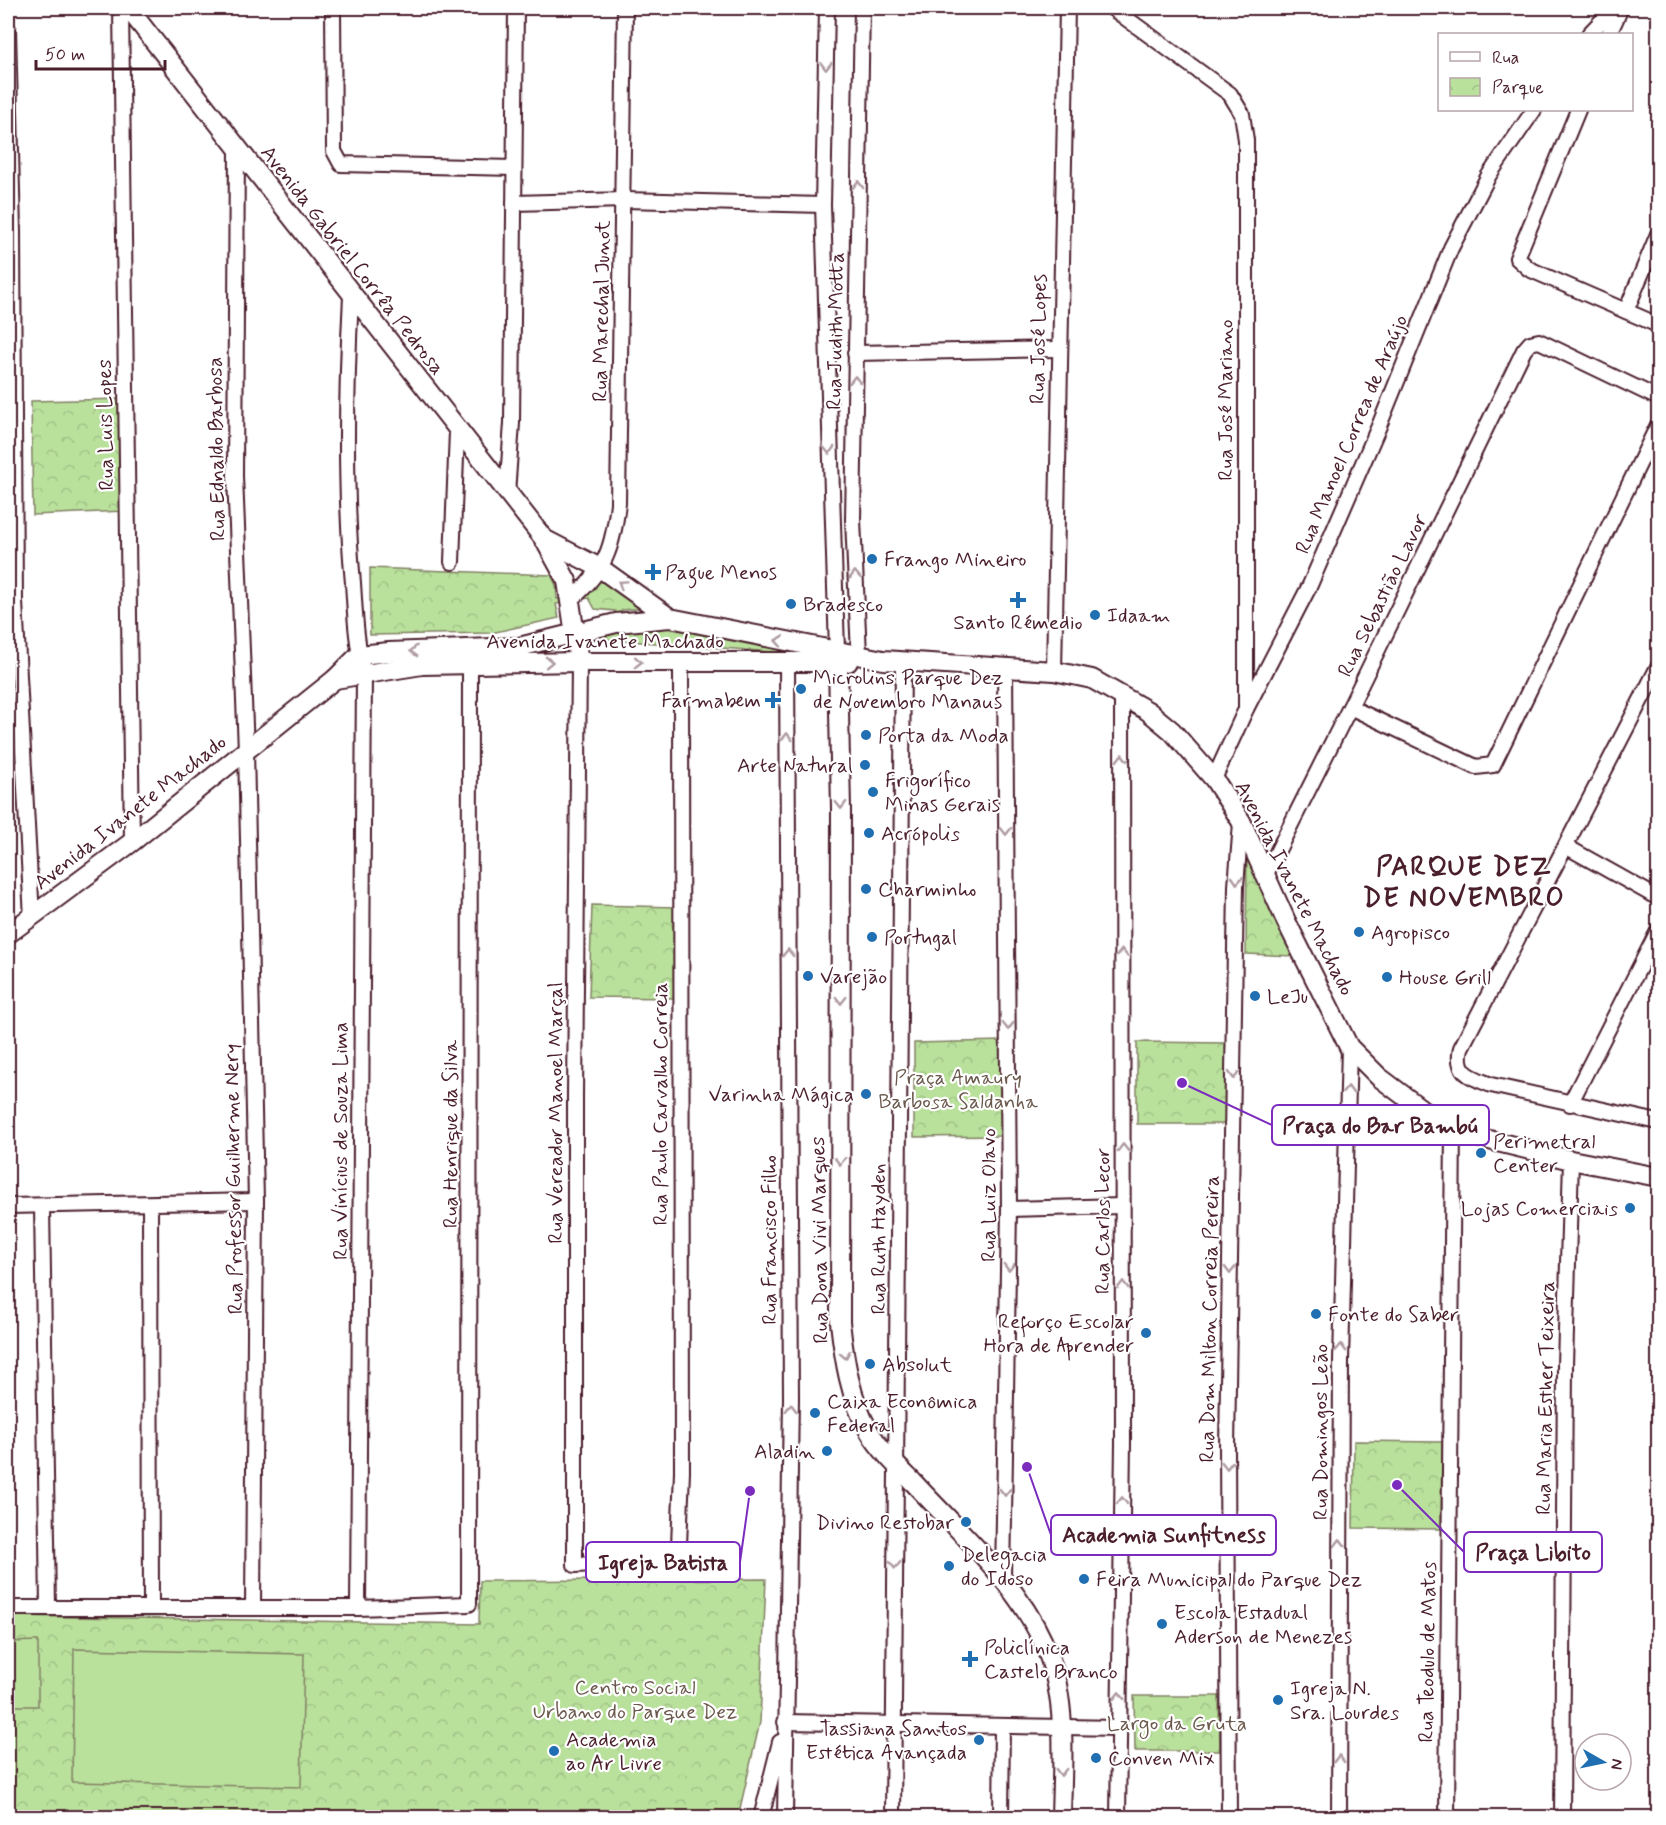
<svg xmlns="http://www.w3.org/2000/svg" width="1666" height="1825" font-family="Mynerve,sans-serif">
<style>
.park{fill:url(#park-crowns);stroke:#828064;stroke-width:1.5}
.garden{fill:#b9e19c;stroke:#828064;stroke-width:1.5}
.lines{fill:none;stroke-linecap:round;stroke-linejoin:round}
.minor-casing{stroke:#4a1f2b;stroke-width:18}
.tertiary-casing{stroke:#4a1f2b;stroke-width:22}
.minor{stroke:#fff;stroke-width:14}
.tertiary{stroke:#fff;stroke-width:18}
.oneway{stroke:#ae9aa0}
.poi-dot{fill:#1f6fb2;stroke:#fff;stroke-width:2}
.labels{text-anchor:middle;stroke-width:4.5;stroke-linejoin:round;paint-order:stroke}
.street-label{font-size:21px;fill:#4a1f2b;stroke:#fff}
.poi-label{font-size:21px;fill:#4a1f2b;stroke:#fff;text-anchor:start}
.park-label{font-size:21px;fill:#6b594d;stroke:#fff}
.district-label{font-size:27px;font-weight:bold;letter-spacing:1.5px;fill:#4a1f2b;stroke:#fff}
.leader{fill:none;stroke:#7b2cbf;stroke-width:2}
.callout-dot{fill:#7b2cbf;stroke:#fff;stroke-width:2}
.callout{fill:#fff;stroke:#7b2cbf;stroke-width:2}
.callout-label{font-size:22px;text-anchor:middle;font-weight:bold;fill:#4a1f2b}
</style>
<defs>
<pattern id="park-crowns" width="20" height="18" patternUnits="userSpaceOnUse" patternTransform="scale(1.5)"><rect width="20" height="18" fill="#b9e19c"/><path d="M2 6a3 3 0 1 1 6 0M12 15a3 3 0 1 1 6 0" fill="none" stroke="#a1c187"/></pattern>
</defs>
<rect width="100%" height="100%" fill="#fff"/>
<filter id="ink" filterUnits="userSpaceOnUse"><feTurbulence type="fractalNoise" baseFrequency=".0167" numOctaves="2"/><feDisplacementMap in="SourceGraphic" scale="12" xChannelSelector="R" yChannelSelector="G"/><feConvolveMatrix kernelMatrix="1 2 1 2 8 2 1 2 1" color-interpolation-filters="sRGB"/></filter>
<g filter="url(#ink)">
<!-- park -->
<g class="park">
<polygon points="124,399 124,511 33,515 31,401"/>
<polygon points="370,568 551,575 556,585 557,599 589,594 595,581 601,578 656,607 622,610 623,624 719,628 800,647 799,654 602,639 603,629 619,624 615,611 595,609 589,598 556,604 559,618 491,633 370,635"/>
<polygon points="1247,844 1295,956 1246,954"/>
<polygon points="592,905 676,907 676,998 589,997"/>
<polygon points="1003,1041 1003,1136 914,1137 914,1043"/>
<polygon points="1137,1042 1229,1043 1227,1124 1137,1124"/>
<polygon points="1354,1441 1442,1442 1441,1529 1353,1528"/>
<polygon points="766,1579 760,1722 738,1817 13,1818 8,1810 8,1616 479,1624 480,1581"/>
<polygon points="1134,1696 1219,1696 1220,1751 1135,1751"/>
</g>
<!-- garden -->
<g class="garden">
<polygon points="38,1641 38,1706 8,1706 8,1642"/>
<polygon points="74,1649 304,1654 301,1787 72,1782"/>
<polygon points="305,1815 305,1818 141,1817"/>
</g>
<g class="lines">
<!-- minor casing -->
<g class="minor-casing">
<g id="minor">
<polyline points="121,8 132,842"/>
<polyline points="333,8 334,151 341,164 514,168"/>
<polyline points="827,8 823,205 837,651"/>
<polyline points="1112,8 1230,94 1242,114 1246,140 1246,709"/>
<polyline points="8,29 13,232 15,602 32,918"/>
<polyline points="1589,34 1614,8"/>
<polyline points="1609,34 1621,8"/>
<polyline points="1578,110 1517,258 1529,269 1658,325"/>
<polyline points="237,147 235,476 246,750 256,1201 253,1607"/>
<polyline points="514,203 625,200 823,205"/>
<path d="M351 296C346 391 344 487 353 583 355 613 356 644 364 673L358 1608"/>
<polyline points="1626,311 1658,234"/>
<polyline points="855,353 1058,349"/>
<polyline points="507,494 512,423 516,8"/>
<polyline points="452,562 457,431"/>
<path d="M571 600C606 569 613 548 618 503L625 8"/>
<polyline points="859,655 853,519 862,8"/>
<polyline points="579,662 575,1096 575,1565 663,1561 673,1554 679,1545 682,1472 681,663"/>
<path d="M1658 667 1461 1048C1455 1073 1471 1077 1491 1085L1658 1122"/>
<polyline points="1054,671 1067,8"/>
<polyline points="1350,707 1476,767 1493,765 1658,425"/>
<polyline points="1214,779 1246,709 1310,585 1379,426 1451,248 1489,175 1534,110"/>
<polyline points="1567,847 1658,898"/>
<polyline points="1266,874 1350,707 1524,350 1530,343 1539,341 1658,398"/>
<polyline points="1570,1104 1658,931"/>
<polyline points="150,1204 151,1607"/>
<polyline points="8,1206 256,1201"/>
<polyline points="42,1206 48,1607"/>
<polyline points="1009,1209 1122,1206"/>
<polyline points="1003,1579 1009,1209 1005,667"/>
<polyline points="8,1608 358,1608 469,1604 470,665"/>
<polyline points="785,1722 1119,1728"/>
<polyline points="761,1818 780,1742"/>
<polyline points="785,1818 791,1398 787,662"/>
<polyline points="893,1818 903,662"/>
<polyline points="1001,1818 1002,1726"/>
<polyline points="1118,1818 1123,1443 1122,696"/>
<polyline points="1229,1818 1227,1447 1236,886 1241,823"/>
<polyline points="1339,1818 1341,1361 1349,1047"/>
<polyline points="1447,1818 1453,1127"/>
<polyline points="1562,1818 1565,1365 1571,1160"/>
</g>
</g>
<!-- tertiary casing -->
<g class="tertiary-casing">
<g id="tertiary">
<polyline points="128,8 544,539 567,581 579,662"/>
<polyline points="544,539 600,568 670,618"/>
<path d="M838 663 841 809 840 1322C844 1358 850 1399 869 1431 880 1450 899 1468 914 1483 960 1533 1015 1580 1043 1642 1069 1696 1062 1760 1061 1818"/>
<polyline points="335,679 422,665 579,662 848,662"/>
<polyline points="8,934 132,842 335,679 359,655 389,652 519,647 616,623 670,618 883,660 1054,671 1092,679 1148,711 1172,731 1214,779 1241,821 1286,921 1349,1047 1379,1077 1424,1111 1477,1137 1571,1160 1658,1177"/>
</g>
</g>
<!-- minor -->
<use href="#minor" class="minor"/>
<!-- tertiary -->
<use href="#tertiary" class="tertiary"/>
</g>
<!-- one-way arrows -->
<defs><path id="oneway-chevron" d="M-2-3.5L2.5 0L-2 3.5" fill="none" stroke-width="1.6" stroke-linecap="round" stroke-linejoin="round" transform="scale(1.5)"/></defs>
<g class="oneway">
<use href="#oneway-chevron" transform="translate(826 66) rotate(91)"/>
<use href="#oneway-chevron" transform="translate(858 185) rotate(-89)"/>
<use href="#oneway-chevron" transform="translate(855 380) rotate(-90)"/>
<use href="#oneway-chevron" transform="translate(829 450) rotate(88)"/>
<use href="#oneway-chevron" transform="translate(855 575) rotate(-92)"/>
<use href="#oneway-chevron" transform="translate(622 584) rotate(-145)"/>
<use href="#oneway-chevron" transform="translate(779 641) rotate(-170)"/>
<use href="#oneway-chevron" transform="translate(414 651) rotate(178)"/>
<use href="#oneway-chevron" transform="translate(549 662) rotate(-1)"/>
<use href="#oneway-chevron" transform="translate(638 662) rotate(1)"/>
<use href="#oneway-chevron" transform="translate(787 737) rotate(-90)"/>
<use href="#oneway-chevron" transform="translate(1122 758) rotate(-90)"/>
<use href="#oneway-chevron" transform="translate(841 805) rotate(89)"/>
<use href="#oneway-chevron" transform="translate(1006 831) rotate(90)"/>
<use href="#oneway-chevron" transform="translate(1237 880) rotate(93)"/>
<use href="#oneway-chevron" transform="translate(788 953) rotate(-90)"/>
<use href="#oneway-chevron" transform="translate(1122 953) rotate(-90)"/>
<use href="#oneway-chevron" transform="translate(841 1000) rotate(90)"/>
<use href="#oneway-chevron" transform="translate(1008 1026) rotate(90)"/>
<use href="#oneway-chevron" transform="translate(1234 1075) rotate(91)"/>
<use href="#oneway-chevron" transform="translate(1348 1090) rotate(-88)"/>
<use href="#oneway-chevron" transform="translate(1123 1148) rotate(-90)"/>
<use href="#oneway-chevron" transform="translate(840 1161) rotate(90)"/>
<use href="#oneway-chevron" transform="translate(1009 1267) rotate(91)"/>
<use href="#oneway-chevron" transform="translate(1230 1270) rotate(91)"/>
<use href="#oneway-chevron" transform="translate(1123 1285) rotate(-90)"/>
<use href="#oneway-chevron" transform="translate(1341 1348) rotate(-88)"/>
<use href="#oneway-chevron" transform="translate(845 1355) rotate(80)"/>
<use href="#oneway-chevron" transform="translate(791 1408) rotate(-89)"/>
<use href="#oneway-chevron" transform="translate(1227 1465) rotate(90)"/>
<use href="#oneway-chevron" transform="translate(1005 1492) rotate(91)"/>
<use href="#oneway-chevron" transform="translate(1122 1501) rotate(-89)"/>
<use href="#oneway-chevron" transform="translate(1340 1543) rotate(-90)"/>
<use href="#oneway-chevron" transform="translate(895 1565) rotate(91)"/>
<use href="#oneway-chevron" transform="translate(1119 1696) rotate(-89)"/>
<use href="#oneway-chevron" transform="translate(1339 1759) rotate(-90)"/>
<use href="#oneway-chevron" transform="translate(1061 1772) rotate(90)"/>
</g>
</g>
<!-- markers -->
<g class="poi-dot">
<circle cx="872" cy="559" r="6"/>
<path d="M650 563h6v6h6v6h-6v6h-6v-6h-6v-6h6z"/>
<path d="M1015 591h6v6h6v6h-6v6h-6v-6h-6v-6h6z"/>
<circle cx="791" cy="604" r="6"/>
<circle cx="1095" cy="615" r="6"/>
<circle cx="801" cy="689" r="6"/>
<path d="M770 691h6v6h6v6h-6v6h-6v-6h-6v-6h6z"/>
<circle cx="866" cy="735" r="6"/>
<circle cx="865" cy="765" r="6"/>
<circle cx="873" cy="792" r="6"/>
<circle cx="869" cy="833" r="6"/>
<circle cx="866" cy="889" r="6"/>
<circle cx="1359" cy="932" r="6"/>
<circle cx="872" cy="937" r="6"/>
<circle cx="808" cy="976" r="6"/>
<circle cx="1387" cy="977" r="6"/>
<circle cx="1255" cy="996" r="6"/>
<circle cx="866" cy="1094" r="6"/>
<circle cx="1481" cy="1153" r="6"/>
<circle cx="1630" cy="1208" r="6"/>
<circle cx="1316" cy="1314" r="6"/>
<circle cx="1146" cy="1333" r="6"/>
<circle cx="870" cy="1364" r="6"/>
<circle cx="815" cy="1413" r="6"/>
<circle cx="827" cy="1451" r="6"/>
<circle cx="966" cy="1522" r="6"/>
<circle cx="949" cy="1566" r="6"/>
<circle cx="1084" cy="1579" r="6"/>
<circle cx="1162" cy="1624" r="6"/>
<path d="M967 1650h6v6h6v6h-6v6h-6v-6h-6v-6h6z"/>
<circle cx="1278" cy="1700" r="6"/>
<circle cx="979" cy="1740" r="6"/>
<circle cx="554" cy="1751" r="6"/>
<circle cx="1096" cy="1758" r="6"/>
</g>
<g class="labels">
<!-- street labels -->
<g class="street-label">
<text transform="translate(353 260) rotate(52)" y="7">Avenida Gabriel Corrêa Pedrosa</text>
<text transform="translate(601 311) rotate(-89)" y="7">Rua Marechal Junot</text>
<text transform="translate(835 331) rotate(-89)" y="7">Rua Judith Motta</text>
<text transform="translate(1038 339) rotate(-89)" y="7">Rua José Lopes</text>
<text transform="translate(1225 400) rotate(-90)" y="7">Rua José Mariano</text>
<text transform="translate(105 425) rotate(-91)" y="7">Rua Luis Lopes</text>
<text transform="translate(1351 434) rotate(-67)" y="7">Rua Manoel Correa de Araújo</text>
<text transform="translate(216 449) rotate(-91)" y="7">Rua Ednaldo Barbosa</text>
<text transform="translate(1382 595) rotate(-64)" y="7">Rua Sebastião Lavor</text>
<text x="605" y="648">Avenida Ivanete Machado</text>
<text transform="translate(130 812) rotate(-38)" y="7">Avenida Ivanete Machado</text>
<text transform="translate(1295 888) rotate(63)" y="7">Avenida Ivanete Machado</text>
<text transform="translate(660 1104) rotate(-90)" y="7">Rua Paulo Carvalho Correia</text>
<text transform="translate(555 1113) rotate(-90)" y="7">Rua Vereador Manoel Marçal</text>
<text transform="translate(450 1134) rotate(-90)" y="7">Rua Henrique da Silva</text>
<text transform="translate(340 1141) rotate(-90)" y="7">Rua Vinícius de Souza Lima</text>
<text transform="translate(233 1179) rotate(-91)" y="7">Rua Professor Guilherme Nery</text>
<text transform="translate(988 1195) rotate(-90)" y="7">Rua Luiz Olavo</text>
<text transform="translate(1102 1221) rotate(-90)" y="7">Rua Carlos Lecor</text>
<text transform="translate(878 1239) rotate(-90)" y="7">Rua Ruth Hayden</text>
<text transform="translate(769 1240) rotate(-90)" y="7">Rua Francisco Filho</text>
<text transform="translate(819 1240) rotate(-91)" y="7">Rua Dona Vivi Marques</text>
<text transform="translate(1209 1319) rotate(-89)" y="7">Rua Dom Milton Correia Pereira</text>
<text transform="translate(1545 1398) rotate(-89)" y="7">Rua Maria Esther Teixeira</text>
<text transform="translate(1320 1432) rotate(-90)" y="7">Rua Domingos Leão</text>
<text transform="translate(1427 1652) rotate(-89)" y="7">Rua Teodulo de Matos</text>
</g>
<!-- poi labels -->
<g class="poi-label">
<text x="884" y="566">Frango Mineiro</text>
<text x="665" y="579">Pague Menos</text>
<text x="803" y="611">Bradesco</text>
<text x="1107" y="622">Idaam</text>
<text x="1018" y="629" text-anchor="middle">Santo Rémedio</text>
<text x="813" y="684">Microlins Parque Dez<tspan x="813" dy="24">de Novembro Manaus</tspan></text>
<text x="761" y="707" text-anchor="end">Farmabem</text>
<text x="878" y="742">Porta da Moda</text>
<text x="853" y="772" text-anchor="end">Arte Natural</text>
<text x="885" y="787">Frigorífico<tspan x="885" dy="24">Minas Gerais</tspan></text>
<text x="881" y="840">Acrópolis</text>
<text x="878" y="896">Charminho</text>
<text x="1371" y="939">Agropisco</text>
<text x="884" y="944">Portugal</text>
<text x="820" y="983">Varejão</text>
<text x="1399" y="984">House Grill</text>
<text x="1267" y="1003">LeJu</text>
<text x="854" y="1101" text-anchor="end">Varinha Mágica</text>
<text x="1493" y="1148">Perimetral<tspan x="1493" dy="24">Center</tspan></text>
<text x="1618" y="1215" text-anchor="end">Lojas Comerciais</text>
<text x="1328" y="1321">Fonte do Saber</text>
<text x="1134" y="1328" text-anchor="end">Reforço Escolar<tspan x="1134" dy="24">Hora de Aprender</tspan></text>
<text x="882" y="1371">Absolut</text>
<text x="827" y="1408">Caixa Econômica<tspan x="827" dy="24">Federal</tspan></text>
<text x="815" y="1458" text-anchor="end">Aladin</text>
<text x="954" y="1529" text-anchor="end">Divino Restobar</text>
<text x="961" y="1561">Delegacia<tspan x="961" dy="24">do Idoso</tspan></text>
<text x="1096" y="1586">Feira Municipal do Parque Dez</text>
<text x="1174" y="1619">Escola Estadual<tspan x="1174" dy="24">Aderson de Menezes</tspan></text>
<text x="984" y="1654">Policlínica<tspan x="984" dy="24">Castelo Branco</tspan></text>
<text x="1290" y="1695">Igreja N.<tspan x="1290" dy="24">Sra. Lourdes</tspan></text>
<text x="967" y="1735" text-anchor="end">Tassiana Santos<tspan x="967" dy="24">Estética Avançada</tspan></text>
<text x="566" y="1746">Academia<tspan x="566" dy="24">ao Ar Livre</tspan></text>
<text x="1108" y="1765">Conven Mix</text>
</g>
<!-- park labels -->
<g class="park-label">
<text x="958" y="1084">Praça Amaury<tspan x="958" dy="24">Barbosa Saldanha</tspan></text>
<text x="635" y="1694">Centro Social<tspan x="635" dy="24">Urbano do Parque Dez</tspan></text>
<text x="1177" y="1730">Largo da Gruta</text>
</g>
<!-- district labels -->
<g class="district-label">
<text x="1464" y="875">PARQUE DEZ<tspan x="1464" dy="31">DE NOVEMBRO</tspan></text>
</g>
</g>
<!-- callouts -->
<path class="leader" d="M1182 1083L1272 1125M1027 1467L1051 1535M1397 1485L1464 1552M750 1491L740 1562"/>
<g class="callout-dot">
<circle cx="1182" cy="1083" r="6"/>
<circle cx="1027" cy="1467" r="6"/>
<circle cx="1397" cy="1485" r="6"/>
<circle cx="750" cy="1491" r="6"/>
</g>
<g class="callout">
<rect x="1272" y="1105" width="217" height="40" rx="6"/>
<rect x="1051" y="1515" width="225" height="40" rx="6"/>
<rect x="1464" y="1532" width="138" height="40" rx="6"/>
<rect x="586" y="1542" width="154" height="40" rx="6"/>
</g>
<g class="callout-label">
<text x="1380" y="1133">Praça do Bar Bambú</text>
<text x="1164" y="1542">Academia Sunfitness</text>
<text x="1533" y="1560">Praça Libito</text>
<text x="663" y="1570">Igreja Batista</text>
</g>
<!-- margin -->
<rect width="1666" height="1825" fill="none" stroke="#fff" stroke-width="30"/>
<rect x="15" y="15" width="1636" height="1795" fill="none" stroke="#4a1f2b" stroke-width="2" filter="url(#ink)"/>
<!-- legend -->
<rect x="1438" y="33" width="195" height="78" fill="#ffffff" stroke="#b7a5aa" stroke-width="1.5"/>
<rect x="1450" y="52" width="30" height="9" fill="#ffffff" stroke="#b7a5aa" stroke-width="1.5"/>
<text x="1492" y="63" font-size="18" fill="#4a1f2b">Rua</text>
<rect x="1450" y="78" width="30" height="18" fill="url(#park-crowns)" stroke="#b7a5aa" stroke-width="1.5"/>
<text x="1492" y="93" font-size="18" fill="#4a1f2b">Parque</text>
<!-- north arrow -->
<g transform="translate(1603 1762) rotate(99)"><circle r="28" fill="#ffffff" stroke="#b7a5aa" stroke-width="1.5"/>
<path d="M0-4.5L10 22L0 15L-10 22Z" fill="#1f6fb2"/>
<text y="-9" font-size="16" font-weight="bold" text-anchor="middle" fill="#4a1f2b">N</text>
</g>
<!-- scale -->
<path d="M36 60v9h129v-9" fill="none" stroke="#4a1f2b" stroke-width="3"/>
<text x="45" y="60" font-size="18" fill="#4a1f2b" stroke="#ffffff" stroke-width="4.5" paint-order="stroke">50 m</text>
</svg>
